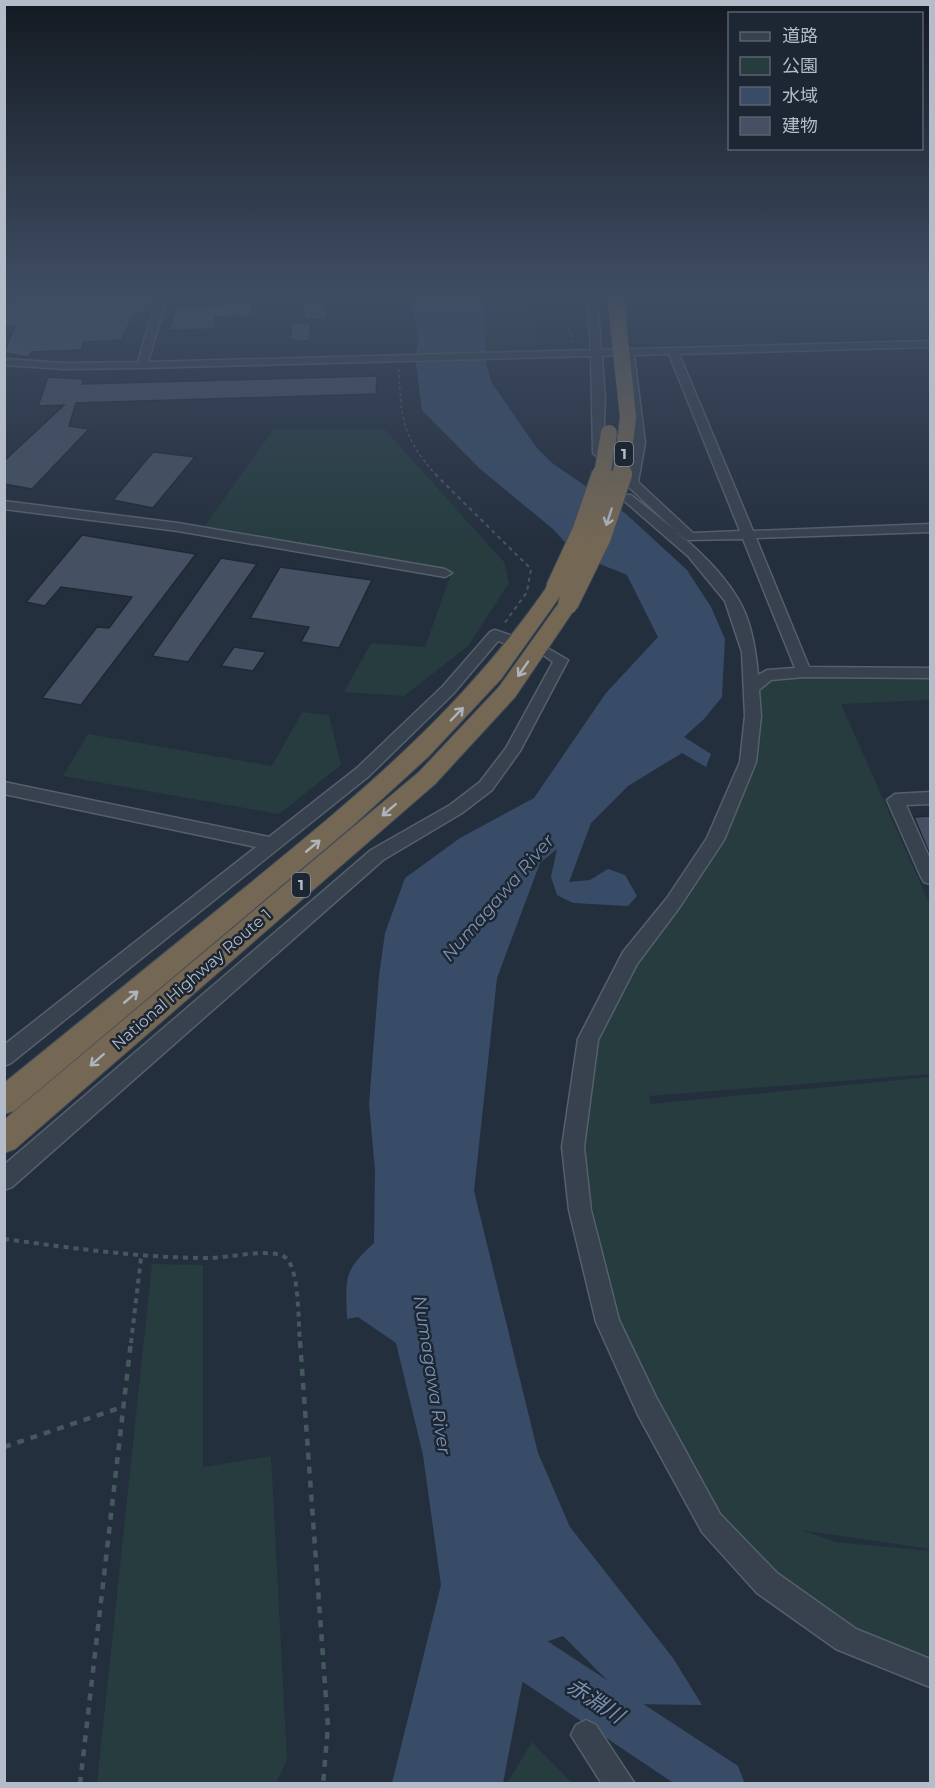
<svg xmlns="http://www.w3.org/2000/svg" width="935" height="1788" font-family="Montserrat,'Noto Sans JP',sans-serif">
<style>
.green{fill:#263c3f}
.water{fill:#394c67}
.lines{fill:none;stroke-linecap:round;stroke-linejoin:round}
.river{fill:#394c67;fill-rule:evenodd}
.building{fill:#455162;stroke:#1f2835;stroke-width:1.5}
.minor-casing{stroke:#565f6c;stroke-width:3}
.highway-casing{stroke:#434c59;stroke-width:2}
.path-far3{stroke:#44595c;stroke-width:1.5;stroke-dasharray:3 3;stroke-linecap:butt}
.path-far2{stroke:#44595c;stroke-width:2;stroke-dasharray:4 4;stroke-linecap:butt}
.path-far1{stroke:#44595c;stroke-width:4;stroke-dasharray:5 5;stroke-linecap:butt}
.path{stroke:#44595c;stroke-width:4.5;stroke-dasharray:7 7;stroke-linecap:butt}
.minor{fill:#38414e;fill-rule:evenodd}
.highway{fill:#746855;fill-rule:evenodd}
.highway-bridge-far1-casing{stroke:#434c59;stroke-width:17;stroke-linecap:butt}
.highway-bridge-casing{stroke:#434c59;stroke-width:22;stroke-linecap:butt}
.highway-bridge-far1{stroke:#746855;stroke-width:16}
.highway-bridge{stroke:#746855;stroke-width:20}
.oneway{stroke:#aeb4bd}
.labels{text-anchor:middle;stroke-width:5;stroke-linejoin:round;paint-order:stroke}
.shield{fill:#1d2633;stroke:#878f9c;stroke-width:1.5}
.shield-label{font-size:15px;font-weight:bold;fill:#b4bcc9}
.street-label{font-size:16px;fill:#b4bcc9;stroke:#1d2633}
.water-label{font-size:18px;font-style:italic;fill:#7c92b1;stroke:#1d2633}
.near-water-label{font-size:21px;font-style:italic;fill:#7c92b1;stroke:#1d2633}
</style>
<rect width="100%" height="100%" fill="#242f3e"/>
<!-- green -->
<g class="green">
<polygon points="487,293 521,293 538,334 537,350 485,352"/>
<polygon points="274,429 384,429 504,562 509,583 468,646 404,696 344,692 371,643 425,647 451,574 201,531"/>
<polygon points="773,674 930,675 930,700 841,704 930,905 930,1074 649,1096 651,1104 930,1077 930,1549 801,1530 836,1542 930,1551 930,1668 857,1644 767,1583 684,1473 618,1322 582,1159 591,1061 606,1005 728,823 749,758 752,688"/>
<polygon points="302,712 329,715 341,765 279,814 63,776 88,734 272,766"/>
<polygon points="152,1264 203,1265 203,1467 271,1456 287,1760 276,1783 97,1783"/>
<polygon points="532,1742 572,1783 507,1783"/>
</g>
<!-- water -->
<path class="water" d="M485 293 488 297 484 299 486 364 492 383 536 447 552 463 625 513 687 570 711 607 725 639 722 697 704 719 684 737 711 754 706 767 682 753 628 786 591 823 569 882 590 880 608 869 625 875 637 896 628 906 573 903 557 895 551 877 557 849 540 863 497 978 474 1191 538 1453 570 1527 673 1658 702 1705 631 1704 563 1636 529 1648 503 1783H392L441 1585 423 1455 396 1343 358 1317 347 1319C346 1279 342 1272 374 1243L375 1170 369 1104 379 976 385 933 405 878 460 838 534 798 606 693 658 637 627 575 590 560 582 561 553 529 479 468 422 410 415 357 418 343 413 300 396 294Z"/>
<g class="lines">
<!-- river -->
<polygon class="river" points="495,1612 512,1618 738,1766 745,1784 675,1784 478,1652 472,1635 478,1618"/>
</g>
<!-- building -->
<g class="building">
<polygon points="21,293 156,293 150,312 134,313 121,340 84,342 81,350 31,352 28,357 4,353 15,326 4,326 4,304 8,304"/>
<polygon points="252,303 251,316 215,317 215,329 169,330 177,307"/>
<polygon points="304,303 326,303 326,319 304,320"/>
<polygon points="292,323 311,323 309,341 290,340"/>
<polygon points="377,376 376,394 76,403 69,426 89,429 32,489 4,484 4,461 64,405 38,406 48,377 83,379 82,384"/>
<polygon points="153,452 195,457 153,508 113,500"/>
<polygon points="82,535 196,554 81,705 42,698 97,627 109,628 132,597 61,587 45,606 26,602"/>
<polygon points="221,558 257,564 188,662 152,656"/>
<polygon points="280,567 372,580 339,648 301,642 309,627 250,618"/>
<polygon points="234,647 266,652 253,671 221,666"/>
<polygon points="930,816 930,855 914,817"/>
</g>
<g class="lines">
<!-- minor casing -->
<g class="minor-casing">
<g id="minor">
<path d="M158 293H168L148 362 591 350 587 293H597L601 350 930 341V347L679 354 753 531 930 524V532L756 538 809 667 930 668V678L804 677 771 680 759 690 761 716 756 762 724 840 679 908 637 964 598 1040 584 1147 591 1210 619 1320 656 1397 720 1514 777 1573 856 1629 930 1659V1687L836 1649 757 1593 702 1532 638 1415 596 1322 569 1210 562 1147 578 1039 623 952 667 898 707 838 740 762 745 716 742 652 725 601 688 556 621 498 623 495H631C668 525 714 558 738 599 751 620 756 651 758 675L767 670 795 668 743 539 685 540 593 453 591 356 142 368 64 369 4 365V359L64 363 138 362ZM669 354 740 531 693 533 638 482 645 443 634 355ZM602 356 624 355 633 443 628 472 603 449 605 398Z"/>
<polygon points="4,501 178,523 445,569 452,573 445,577 178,531 4,509"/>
<polygon points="495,630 516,637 518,640 511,645 498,641 453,694 369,776 11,1063 4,1066 4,1045 256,847 4,794 4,782 269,837 357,768 443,686 490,632"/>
<polygon points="549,649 568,660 520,751 492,790 462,813 383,860 12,1187 4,1190 4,1165 371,850 450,805 480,782 506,748 553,662 542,654"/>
<polygon points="930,792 930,804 906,805 930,859 930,884 924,882 921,877 887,800 895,794"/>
<polygon points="586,1720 596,1725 635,1784 602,1784 571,1735 576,1725"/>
</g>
</g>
<!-- highway casing -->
<g class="highway-casing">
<g id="highway">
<path d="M556 582 566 588 501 679 428 757 350 828 14 1111 4 1114V1083C86 1017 167 951 248 885 364 790 463 709 549 584Z"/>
<polygon points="568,598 575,600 578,604 515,697 435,784 15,1149 4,1153 4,1120 419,772 499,687 561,600"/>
</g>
</g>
<!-- path-far3 -->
<g class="path-far3">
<polyline points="561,293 573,344"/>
<path d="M399 369C401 420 402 436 436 475"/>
</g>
<!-- path-far2 -->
<polyline class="path-far2" points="435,474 531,569 527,592 504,624"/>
<!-- path-far1 -->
<g class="path-far1">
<path d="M4 1239C73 1248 140 1258 209 1258 228 1258 273 1247 286 1258 300 1271 298 1323 300 1343"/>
<polyline points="131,1343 141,1258"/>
</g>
<!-- path -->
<g class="path">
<polyline points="300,1341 328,1726 323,1784"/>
<polyline points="4,1447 122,1407"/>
<polyline points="80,1784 131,1341"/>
</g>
<!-- minor -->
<use href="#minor" class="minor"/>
<!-- highway -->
<use href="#highway" class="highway"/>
<!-- highway-bridge-far1 casing -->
<g class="highway-bridge-far1-casing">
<g id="highway-bridge-far1">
<polyline points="615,293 628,417 621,475"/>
<polyline points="602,475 609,433"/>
</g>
</g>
<!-- highway-bridge casing -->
<g class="highway-bridge-casing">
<g id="highway-bridge">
<polyline points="556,588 582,532 602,474"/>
<polyline points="568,604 601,537 622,474"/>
</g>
</g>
<!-- highway-bridge-far1 -->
<use href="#highway-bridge-far1" class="highway-bridge-far1"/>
<!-- highway-bridge -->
<use href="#highway-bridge" class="highway-bridge"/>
</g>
<!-- one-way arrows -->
<defs><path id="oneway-shaft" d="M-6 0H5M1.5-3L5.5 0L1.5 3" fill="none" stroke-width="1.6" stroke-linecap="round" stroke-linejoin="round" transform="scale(1.5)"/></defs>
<g class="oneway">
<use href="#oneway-shaft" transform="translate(609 517) rotate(108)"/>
<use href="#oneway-shaft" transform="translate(523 669) rotate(125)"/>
<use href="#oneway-shaft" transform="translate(457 714) rotate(-46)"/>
<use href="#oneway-shaft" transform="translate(389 810) rotate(139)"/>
<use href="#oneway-shaft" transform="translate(313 846) rotate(-40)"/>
<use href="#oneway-shaft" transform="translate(131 997) rotate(-40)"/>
<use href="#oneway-shaft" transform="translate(97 1060) rotate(139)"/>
</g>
<!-- sky -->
<linearGradient id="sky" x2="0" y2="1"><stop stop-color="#141a22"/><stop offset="0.54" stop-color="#3f4d63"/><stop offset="1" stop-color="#3f4d63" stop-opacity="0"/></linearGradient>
<rect width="935" height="544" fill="url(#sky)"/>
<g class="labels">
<!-- shield labels -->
<g class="shield">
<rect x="615" y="442" width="18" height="24" rx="4.5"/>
<rect x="292" y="873" width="18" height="24" rx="4.5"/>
</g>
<g class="shield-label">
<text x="624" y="459">1</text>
<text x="301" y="890">1</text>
</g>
<!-- street labels -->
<g class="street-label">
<text transform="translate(191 979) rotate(-41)" y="6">National Highway Route 1</text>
</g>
<!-- water labels -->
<g class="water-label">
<text transform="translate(498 898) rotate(-49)" y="6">Numagawa River</text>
<text transform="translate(432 1375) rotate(81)" y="6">Numagawa River</text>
</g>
<!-- near-water labels -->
<g class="near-water-label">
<text transform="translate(595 1701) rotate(33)" y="7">赤淵川</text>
</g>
</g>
<!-- border -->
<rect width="935" height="1788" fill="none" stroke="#b4bcc9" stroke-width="12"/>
<!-- legend -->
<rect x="728" y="12" width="195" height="138" fill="#1d2633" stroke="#59626f" stroke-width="1.5"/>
<rect x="740" y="32" width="30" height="9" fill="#38414e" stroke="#59626f" stroke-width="1.5"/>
<text x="782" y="42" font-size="18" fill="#b4bcc9">道路</text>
<rect x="740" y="57" width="30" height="18" fill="#263c3f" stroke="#59626f" stroke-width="1.5"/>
<text x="782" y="72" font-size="18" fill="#b4bcc9">公園</text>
<rect x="740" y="87" width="30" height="18" fill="#394c67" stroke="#59626f" stroke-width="1.5"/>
<text x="782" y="102" font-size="18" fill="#b4bcc9">水域</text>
<rect x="740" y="117" width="30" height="18" fill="#455162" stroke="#59626f" stroke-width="1.5"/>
<text x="782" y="132" font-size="18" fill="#b4bcc9">建物</text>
</svg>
